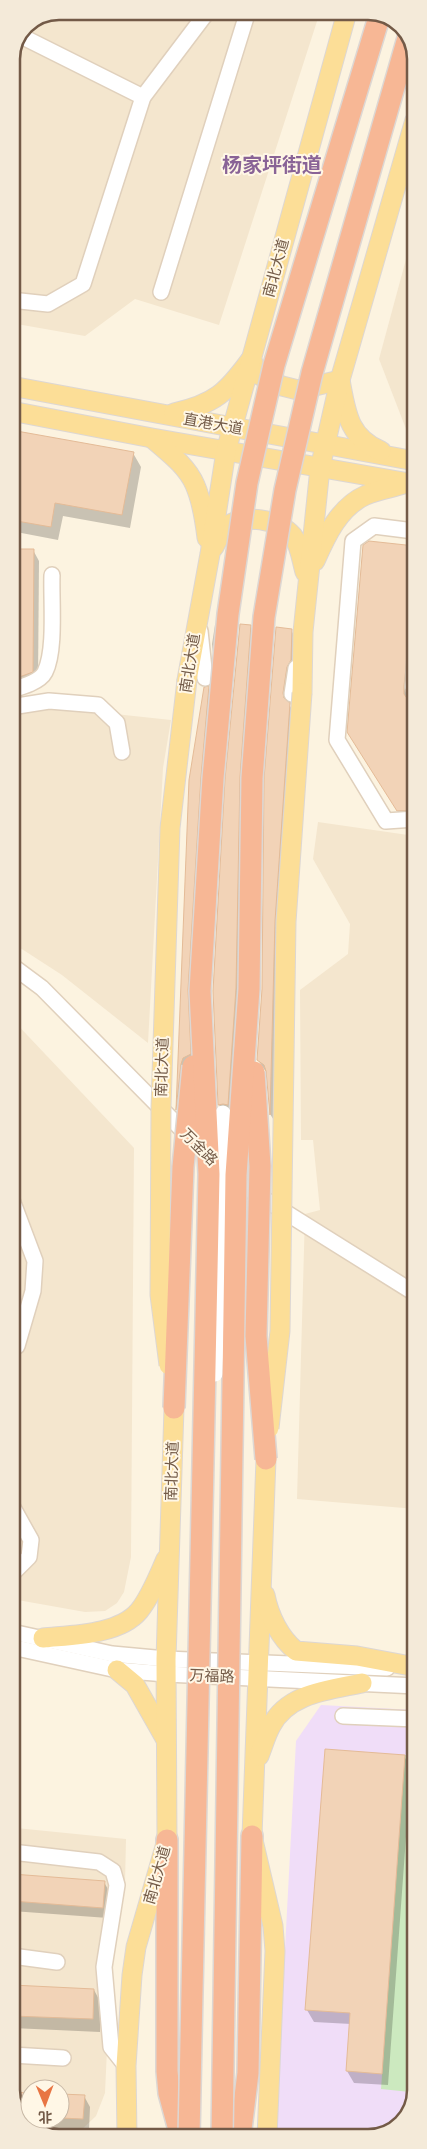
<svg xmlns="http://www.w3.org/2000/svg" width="427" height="2149" font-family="Jost,'Noto Sans SC',sans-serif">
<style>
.residential{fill:#f4e6ce;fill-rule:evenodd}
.education{fill:#f0ddf8}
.green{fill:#cce9bf}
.shadow{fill:#0003}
.building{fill:#f2d3b7;stroke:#e4bb97}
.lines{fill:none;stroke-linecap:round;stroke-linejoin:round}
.minor-casing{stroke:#e0d0bc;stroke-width:18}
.major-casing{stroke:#ddd7d3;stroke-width:21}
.highway-casing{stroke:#ddd7d3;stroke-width:24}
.minor{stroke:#fff;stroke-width:15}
.major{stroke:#fcde97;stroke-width:19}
.highway{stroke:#f7b795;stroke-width:21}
.minor-bridge-casing{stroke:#e0d0bc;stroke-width:18;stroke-linecap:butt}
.major-bridge-casing{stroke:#ddd7d3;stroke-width:21;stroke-linecap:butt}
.highway-bridge-casing{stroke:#ddd7d3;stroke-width:24;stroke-linecap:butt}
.minor-bridge{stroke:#fff;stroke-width:15}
.major-bridge{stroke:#fcde97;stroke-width:19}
.highway-bridge{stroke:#f7b795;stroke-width:21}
.labels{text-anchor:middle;stroke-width:4;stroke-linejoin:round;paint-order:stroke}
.street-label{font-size:15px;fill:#735a47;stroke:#fff7e6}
.district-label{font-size:20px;font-weight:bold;fill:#896396;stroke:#fff7e6}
.rim{fill:none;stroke:#735a47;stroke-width:2.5}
</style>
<rect width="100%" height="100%" fill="#fcf3e0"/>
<!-- residential -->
<g class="residential">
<polygon points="59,11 320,12 219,325 135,299 85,336 11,323 11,58 25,25"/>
<polygon points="415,226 415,430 406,429 379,359"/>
<polygon points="50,707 171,720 163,768 148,1043 62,975 11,942 11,713"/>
<polygon points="318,822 415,836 416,1509 297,1499 305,1214 320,1210 313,1140 301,1140 300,990 348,954 350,924 313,859"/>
<polygon points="11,1018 134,1148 131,1557 124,1592 117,1603 105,1611 85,1612 12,1599"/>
<path d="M12 1822 16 1828 126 1839 125 1884 112 1941 105 2093 96 2116 79 2132 65 2137H53L25 2124 12 2097ZM30 2089H60V2119H30Z"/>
</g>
<!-- education -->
<polygon class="education" points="321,1705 416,1710 416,2091 404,2122 375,2137 275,2137 296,1741"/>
<!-- green -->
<polygon class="green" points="405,1755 416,1756 416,2091 414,2096 410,2092 381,2089"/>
<!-- shadow -->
<g class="shadow">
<polygon points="11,431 133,453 141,467 130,528 63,516 58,540 11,531"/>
<polygon points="369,542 415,547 414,710 415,712 415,828 409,828 359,750"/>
<polygon points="11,550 33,550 39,561 38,682 11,690"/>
<polygon points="215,625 222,636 219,664 213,653 212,644"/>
<polygon points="250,626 258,639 236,1118 227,1118 219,1105 214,991"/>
<polygon points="291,630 299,644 290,706 297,718 277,1125 270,1114 268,1075 258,1060 263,989 266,779"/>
<polygon points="208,688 216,701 198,1068 183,1121 177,1110 191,780"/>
<polygon points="404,1756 411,1768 388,2085 354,2083 347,2071 351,2024 314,2022 307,2010"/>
<polygon points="12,1875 104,1882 110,1893 108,1918 12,1911"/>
<polygon points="12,1986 94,1990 101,2003 100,2032 12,2028"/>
<polygon points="12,2093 30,2094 30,2119 60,2119 60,2095 84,2096 90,2107 89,2130 31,2127 25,2124"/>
</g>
<!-- building -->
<g class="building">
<polygon points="11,430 134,452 122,515 55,503 51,527 11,520"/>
<polygon points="369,541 415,546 415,601 413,604 404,686 404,694 415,710 415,810 397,811 347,732 363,545"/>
<polygon points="11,549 34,549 33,672 11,680"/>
<polygon points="240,624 251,625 240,777 236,988 228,1105 223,1104 218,1105 213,991 225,779"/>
<polygon points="276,627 292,629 291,660 287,667 283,693 284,698 290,703 275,921 270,1115 266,1071 264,1065 257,1060 262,989 264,779"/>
<polygon points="209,686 201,777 188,990 191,1054 183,1058 181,1064 176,1110 189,780 204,687"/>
<polygon points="325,1749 405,1755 382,2074 346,2071 350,2013 305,2010"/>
<polygon points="12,1874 105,1881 103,1908 12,1901"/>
<polygon points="12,1985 94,1989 93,2019 12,2016"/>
<polygon points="12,2092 30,2093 30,2126 25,2124 12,2097"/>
<polygon points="60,2094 85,2095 83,2119 60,2118"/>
</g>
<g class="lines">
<!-- minor casing -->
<g class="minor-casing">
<g id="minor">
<polyline points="21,36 143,97"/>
<polyline points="161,292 248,11"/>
<polyline points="11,300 48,304 83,284 143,97 208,11"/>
<polyline points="414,531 374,526 353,541 337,740 386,821 415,819"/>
<polyline points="200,631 205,678"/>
<polyline points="415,658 413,687 415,691"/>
<path d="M11 690C22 687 40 682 45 672 56 650 51 600 52 575"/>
<polyline points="292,694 296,668"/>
<polyline points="11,707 49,701 98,705 117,723 122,752"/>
<polyline points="11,965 42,988 211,1159"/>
<polyline points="229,1177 416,1294"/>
<polyline points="12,1200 35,1261 33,1291 17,1346"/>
<polyline points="12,1506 31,1540 29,1557 12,1574"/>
<polyline points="12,1632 112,1654 166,1659 387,1668"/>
<polyline points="12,1647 117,1670 166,1674 416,1686"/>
<polyline points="343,1716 416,1719"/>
<polyline points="12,1852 99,1862 113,1871 117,1885 104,1967 111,2047 126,2066"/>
<polyline points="12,1956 57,1962"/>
<polyline points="12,2055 63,2058"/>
</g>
</g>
<!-- major casing -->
<g class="major-casing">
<g id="major">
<polyline points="11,386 415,461"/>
<polyline points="11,411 152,438 415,484"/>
<path d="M174 413C215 404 227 392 251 359L259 375 282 386 298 390 340 380C346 412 348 437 381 451"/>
<path d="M153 439C168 452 187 466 195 485 202 501 205 521 207 538"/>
<path d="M214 547C217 541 221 532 226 527 244 513 278 519 293 536 300 545 302 562 305 572"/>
<path d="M315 561C326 536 339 507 366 495 378 490 391 488 404 484"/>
<polyline points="187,680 210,554 226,451 347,12"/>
<polyline points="302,693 303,632 320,468 340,380 415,120"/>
<polyline points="266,1459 252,1836 273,1926 275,1951 267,2137"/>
<path d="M265 1595C269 1616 280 1638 296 1651L357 1656 416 1667"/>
<path d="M43 1638C71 1635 119 1635 139 1611 151 1596 158 1577 166 1559"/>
<polyline points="117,1670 135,1685 165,1738"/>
<path d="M259 1756C263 1746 266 1735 271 1726 288 1693 329 1690 362 1683"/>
<polyline points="127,2137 126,2066 132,1975 136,1947 167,1840 166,1659 174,1408"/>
</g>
</g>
<!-- highway casing -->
<g class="highway-casing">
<g id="highway">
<polyline points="167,1840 167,2071 169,2093 181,2137"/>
<polyline points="240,2137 248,2073 252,1836"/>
</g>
</g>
<!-- minor -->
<use href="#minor" class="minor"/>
<!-- major -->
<use href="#major" class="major"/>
<!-- highway -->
<use href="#highway" class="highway"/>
<!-- minor-bridge casing -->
<g class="minor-bridge-casing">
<polyline id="minor-bridge" points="215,1374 223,1113"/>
</g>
<!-- major-bridge casing -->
<g class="major-bridge-casing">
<g id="major-bridge">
<polyline points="169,1365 160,1295 161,1107 170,828 187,680"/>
<polyline points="269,1428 280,1331 286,922 302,693"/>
</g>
</g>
<!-- highway-bridge casing -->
<g class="highway-bridge-casing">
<g id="highway-bridge">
<polyline points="254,1072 260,1166 256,1336 266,1459"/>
<polyline points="174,1408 183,1167 193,1066"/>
<polyline points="189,2137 209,1174 200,991 213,778 228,614 247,483 274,365 380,14"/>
<polyline points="222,2137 236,1175 249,989 252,778 264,617 285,490 312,373 408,38"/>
</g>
</g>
<!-- minor-bridge -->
<use href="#minor-bridge" class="minor-bridge"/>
<!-- major-bridge -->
<use href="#major-bridge" class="major-bridge"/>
<!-- highway-bridge -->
<use href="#highway-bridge" class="highway-bridge"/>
</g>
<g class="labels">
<!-- street labels -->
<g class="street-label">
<text transform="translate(276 268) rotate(-75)" y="5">南北大道</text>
<text transform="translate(213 424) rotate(10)" y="5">直港大道</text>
<text transform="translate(190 663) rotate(-81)" y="5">南北大道</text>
<text transform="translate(162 1067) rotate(-88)" y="5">南北大道</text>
<text transform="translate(199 1147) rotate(45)" y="5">万金路</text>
<text transform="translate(172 1471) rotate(-88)" y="5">南北大道</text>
<text transform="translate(212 1676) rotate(2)" y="5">万福路</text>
<text transform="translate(157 1875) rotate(-74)" y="5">南北大道</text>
</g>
<!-- district labels -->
<g class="district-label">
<text x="272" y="172">杨家坪街道</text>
</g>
</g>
<!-- crop -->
<path d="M0 0H427V2149H0ZM59 20H368A39 39 0 0 1 407 59V2090A39 39 0 0 1 368 2129H59A39 39 0 0 1 20 2090V59A39 39 0 0 1 59 20Z" fill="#f4ead9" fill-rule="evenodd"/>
<path class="rim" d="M59 20H368A39 39 0 0 1 407 59V2090A39 39 0 0 1 368 2129H59A39 39 0 0 1 20 2090V59A39 39 0 0 1 59 20Z"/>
<!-- north arrow -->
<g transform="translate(45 2104) rotate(179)"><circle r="24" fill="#fff7e6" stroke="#c7b8a6"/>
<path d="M0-4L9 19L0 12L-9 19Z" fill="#e87543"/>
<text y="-8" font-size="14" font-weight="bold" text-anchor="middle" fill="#735a47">北</text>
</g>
</svg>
